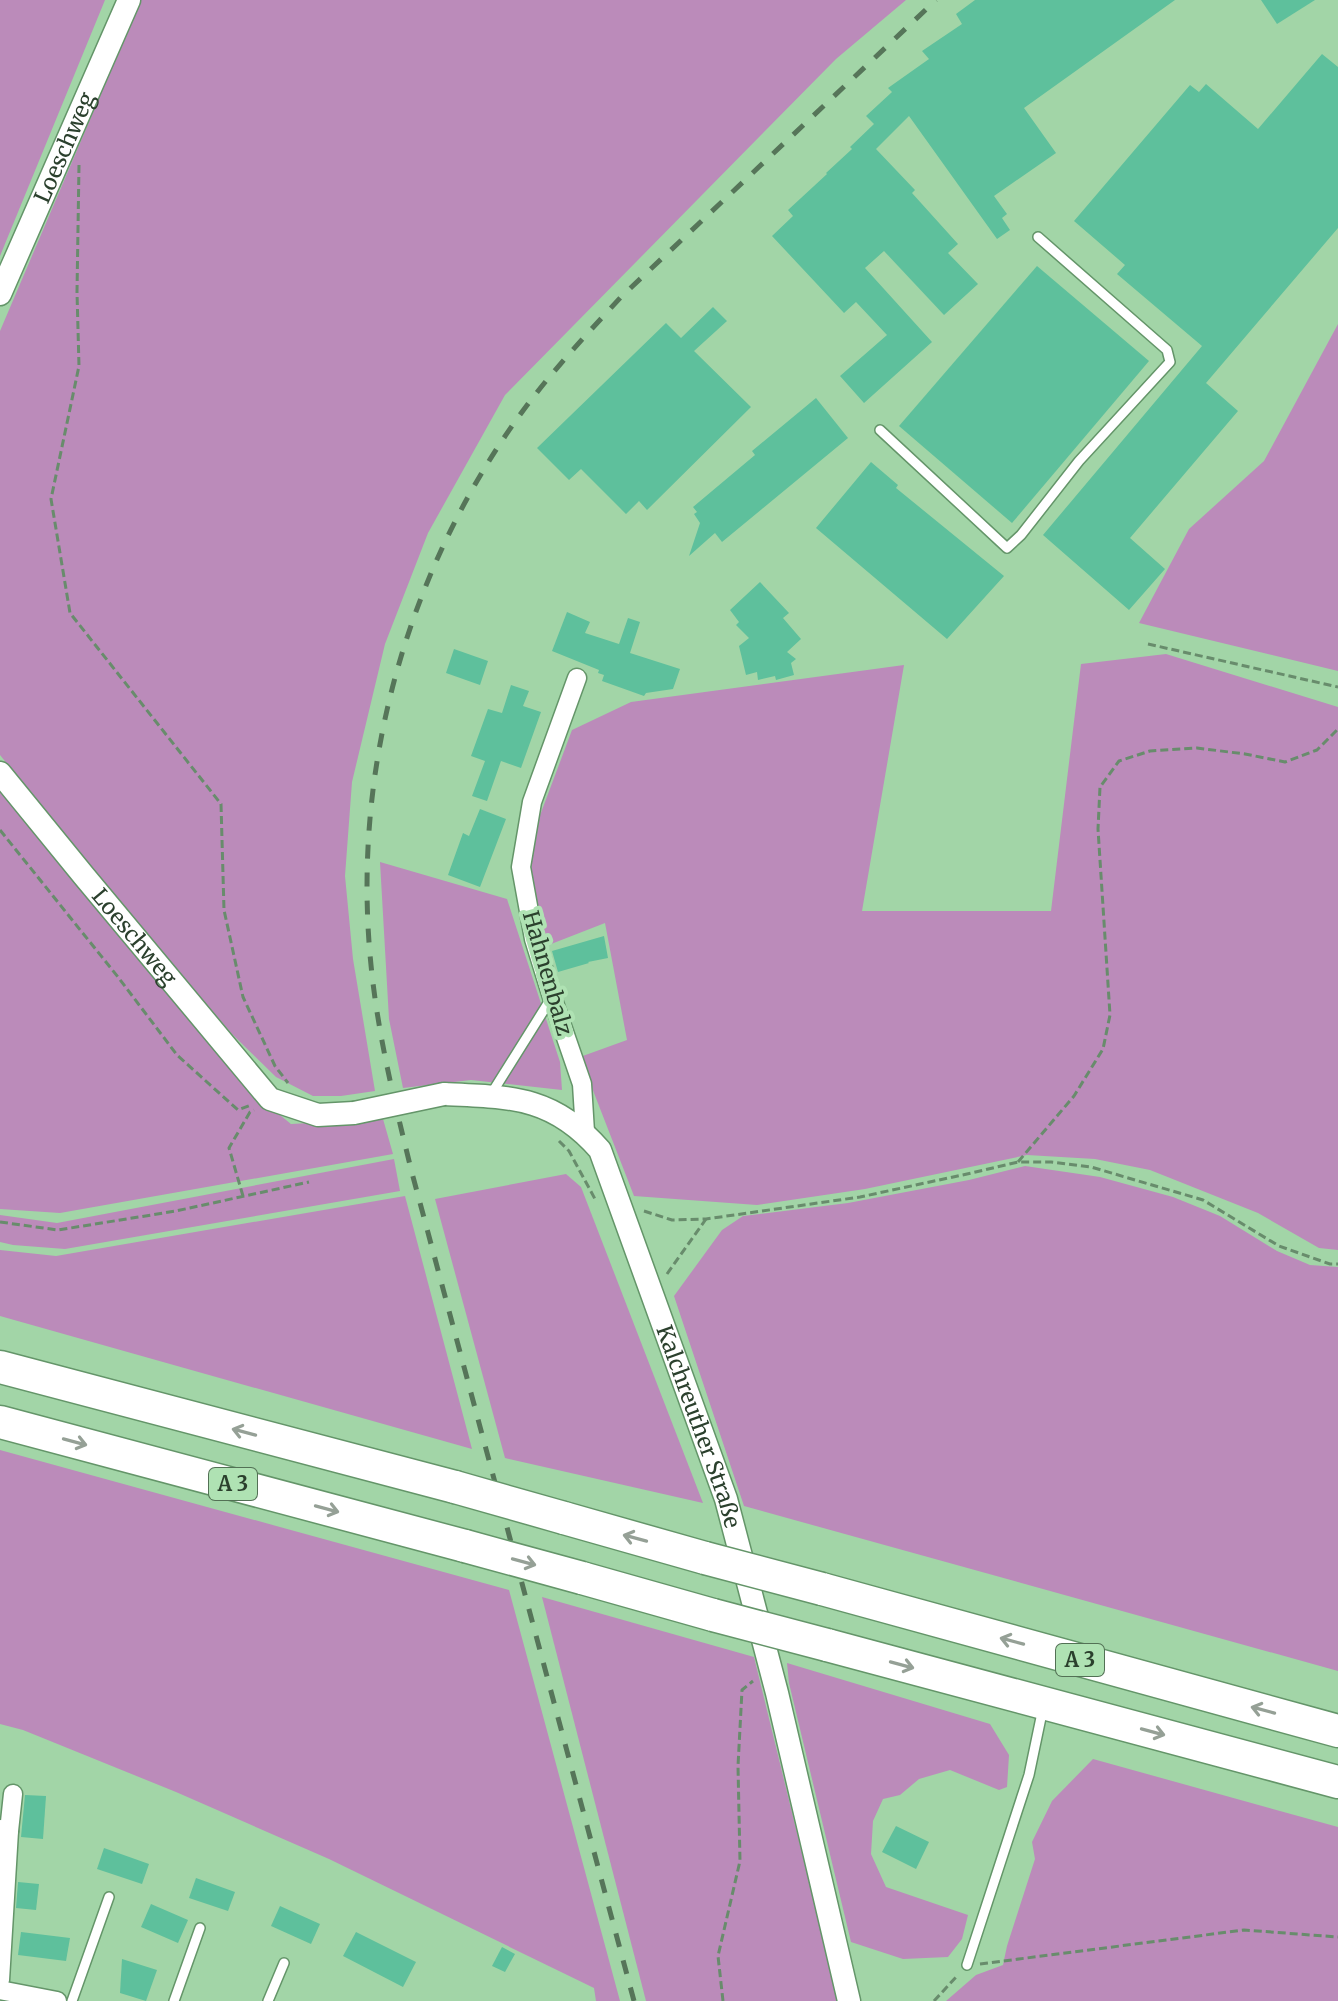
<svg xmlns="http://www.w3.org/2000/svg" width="1338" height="2001" font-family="Merriweather,serif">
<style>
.green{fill:#bb8bba}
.building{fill:#5ec09c}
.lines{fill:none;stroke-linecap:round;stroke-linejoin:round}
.service-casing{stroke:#649569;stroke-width:12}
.minor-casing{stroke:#649569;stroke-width:21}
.tertiary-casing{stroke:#649569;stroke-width:25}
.motorway-casing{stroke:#649569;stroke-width:35}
.path{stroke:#688c6c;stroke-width:3;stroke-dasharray:8 4;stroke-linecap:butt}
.service{stroke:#fff;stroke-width:9}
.minor{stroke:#fff;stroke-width:18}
.tertiary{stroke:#fff;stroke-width:22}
.motorway{stroke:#fff;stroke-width:32}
.rail{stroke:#567559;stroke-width:5;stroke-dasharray:14 14;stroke-linecap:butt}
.tertiary-bridge-casing{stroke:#649569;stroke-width:25;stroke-linecap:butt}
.motorway-bridge-casing{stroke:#649569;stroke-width:35;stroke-linecap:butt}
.tertiary-bridge{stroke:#fff;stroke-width:22}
.motorway-bridge{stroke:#fff;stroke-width:32}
.oneway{stroke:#95a096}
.labels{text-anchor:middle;stroke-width:8;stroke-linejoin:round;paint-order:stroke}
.shield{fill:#afe2b3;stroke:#537155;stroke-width:2}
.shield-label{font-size:20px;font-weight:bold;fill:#2b402d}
.street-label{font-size:22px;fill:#2b402d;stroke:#afe2b3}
</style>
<rect width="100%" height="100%" fill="#a2d5a7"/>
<!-- green -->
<g class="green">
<polygon points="0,0 105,0 0,256"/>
<polygon points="141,0 906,0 836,59 505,395 428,533 385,644 352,782 345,876 353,959 375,1091 341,1096 313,1096 276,1077 232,1034 109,891 0,755 0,331"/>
<polygon points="1338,324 1338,671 1139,623 1189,529 1264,461"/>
<polygon points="1166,654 1338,707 1338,1250 1319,1248 1258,1213 1150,1170 1095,1159 1027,1155 865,1189 757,1205 634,1196 580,1057 627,1040 605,923 546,946 530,879 533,834 572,730 631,702 904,665 862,911 1051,911 1081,664"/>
<polygon points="0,790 243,1085 291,1124 383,1119 393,1154 60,1213 0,1209"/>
<polygon points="380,862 507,899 560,1062 562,1090 471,1080 403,1088 389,1019"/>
<polygon points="394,1159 400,1191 65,1249 13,1245 0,1242 0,1215 57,1223"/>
<polygon points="1025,1166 1100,1177 1173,1197 1220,1216 1277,1251 1310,1265 1338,1267 1338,1671 744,1506 674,1296 722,1230 743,1216 848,1203 969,1180"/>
<polygon points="566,1174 581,1187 703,1503 505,1458 435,1199"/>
<polygon points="405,1196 472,1449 0,1316 0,1250 56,1256"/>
<polygon points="0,1450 509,1590 620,2001 596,2001 594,1988 329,1859 176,1792 23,1730 0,1724"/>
<polygon points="542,1597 754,1657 838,2001 646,2001"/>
<polygon points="787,1663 990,1724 1009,1755 1007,1787 999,1790 950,1770 919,1779 900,1795 883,1799 873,1821 871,1854 886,1887 968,1915 962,1939 948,1957 903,1959 851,1942 789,1683"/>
<polygon points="1093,1759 1338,1827 1338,2001 946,2001 976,1975 1003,1965 1007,1946 1035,1859 1032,1842 1052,1801"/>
</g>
<!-- building -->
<g class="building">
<polygon points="975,0 1175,0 1024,108 1056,153 994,196 1007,214 1002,218 1010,230 997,239 909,116 876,149 915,190 912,193 958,244 948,253 978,284 944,315 884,251 865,268 932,342 864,403 840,376 887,335 856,302 844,313 772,236 793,216 788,210 827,174 826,173 852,149 850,147 874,124 866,116 892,92 888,88 929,59 922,51 962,24 956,14"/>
<polygon points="1261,0 1315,0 1277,24"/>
<polygon points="1322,54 1338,67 1338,228 1206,383 1238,411 1130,538 1165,569 1129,610 1043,535 1202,346 1117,274 1125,265 1074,221 1190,85 1199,92 1206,84 1258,129"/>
<polygon points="1037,266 1149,361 1012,523 899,426"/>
<polygon points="713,307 727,321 694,351 751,407 647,510 639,501 626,514 581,469 569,480 537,448 666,323 681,338"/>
<polygon points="816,398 848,438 722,542 715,533 689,556 700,523 694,514 697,512 693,507 755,455 752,451"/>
<polygon points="871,462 898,485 896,488 1004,576 947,639 816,528"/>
<polygon points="760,582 789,613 783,618 801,639 787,652 796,659 791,663 794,675 776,680 775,676 758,680 757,672 746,675 739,646 749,638 736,625 739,622 730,610"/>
<polygon points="567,612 590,622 585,633 619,644 628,618 640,622 630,653 680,669 673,689 646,693 644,696 602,681 604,675 598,673 599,670 552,651"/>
<polygon points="454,649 488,661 480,685 446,673"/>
<polygon points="511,685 529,691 523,706 541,712 521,768 501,761 487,801 472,796 485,761 471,756 488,709 502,713"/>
<polygon points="480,809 506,819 480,887 448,875 463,833 469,836"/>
<polygon points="604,936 608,958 588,962 589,963 558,972 552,951"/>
<polygon points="25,1795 46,1796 43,1839 21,1837"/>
<polygon points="896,1826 929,1842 916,1869 882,1852"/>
<polygon points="104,1848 149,1864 142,1884 97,1869"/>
<polygon points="196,1878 235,1892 228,1911 189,1898"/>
<polygon points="18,1882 39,1884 36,1910 16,1908"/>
<polygon points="151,1904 188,1920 178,1943 141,1927"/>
<polygon points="280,1906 320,1924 311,1944 271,1926"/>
<polygon points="21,1932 70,1938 66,1961 18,1955"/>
<polygon points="356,1932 416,1962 403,1987 343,1956"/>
<polygon points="502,1947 515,1954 505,1972 492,1966"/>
<polygon points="122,1959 157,1970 146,2001 120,1993"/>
</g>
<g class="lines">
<!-- service casing -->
<g class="service-casing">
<g id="service">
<polyline points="880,430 1007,548 1021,535 1079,461 1170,362 1167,350 1038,237"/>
<polyline points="490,1096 552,997"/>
<polyline points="967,1965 1029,1775 1043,1708"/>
<polyline points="72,2001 109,1897"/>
<polyline points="174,2001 200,1928"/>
<polyline points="268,2001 284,1963"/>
</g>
</g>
<!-- minor casing -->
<g class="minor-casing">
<g id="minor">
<polyline points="577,678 532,802 521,867 534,939 552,997 582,1084 585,1132"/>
<polyline points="0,1829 9,1831 0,1980"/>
<polyline points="9,1831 13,1794"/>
<polyline points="0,1990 57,2001"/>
</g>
</g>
<!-- tertiary casing -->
<g class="tertiary-casing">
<g id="tertiary">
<path id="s1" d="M0 294 129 0"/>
<path id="s2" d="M0 773 84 876 270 1099 318 1115 354 1113"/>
<path id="s3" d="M444 1094C511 1097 553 1096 600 1150L726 1499 777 1693 849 2001"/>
</g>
</g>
<!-- motorway casing -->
<g class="motorway-casing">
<g id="motorway">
<polyline points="0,1367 455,1487"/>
<polyline points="0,1422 465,1546"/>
<polyline points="564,1518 705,1558"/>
<polyline points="582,1578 713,1615"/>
<polyline points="822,1589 1338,1731"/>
<polyline points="827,1645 1338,1782"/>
</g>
</g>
<!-- path -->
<g class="path">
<polyline points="79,165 77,292 79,366 51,499 70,613 221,804 224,910 243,997 275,1066 288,1083"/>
<polyline points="1148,644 1338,687"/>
<polyline points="0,830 118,977 177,1055 238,1110 251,1105"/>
<polyline points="559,1141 569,1151 595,1199"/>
<polyline points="1018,1162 1074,1096 1103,1049 1110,1015 1098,829 1100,787 1119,761 1150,751 1197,748 1245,754 1285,762 1317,750 1338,729"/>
<polyline points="243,1196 229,1148 250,1112 254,1110"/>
<polyline points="644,1211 672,1220 706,1219 860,1197 967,1174 1018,1162 1051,1162 1091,1167 1203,1200 1279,1246 1330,1264 1338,1264"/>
<polyline points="0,1222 58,1230 176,1211 309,1182"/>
<polyline points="667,1274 706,1219"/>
<polyline points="980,1964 1244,1930 1338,1937"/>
<polyline points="723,2001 718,1956 740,1861 738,1766 742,1690 753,1681"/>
<polyline points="934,2001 957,1976"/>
</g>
<!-- service -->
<use href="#service" class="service"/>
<!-- minor -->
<use href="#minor" class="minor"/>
<!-- tertiary -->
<use href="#tertiary" class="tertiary"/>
<!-- motorway -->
<use href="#motorway" class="motorway"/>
<!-- rail -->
<path class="rail" d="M634 2001 412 1173C395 1104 378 1036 371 965 351 770 407 570 522 412 552 371 587 334 621 297L936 0"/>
<!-- tertiary-bridge casing -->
<g class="tertiary-bridge-casing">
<polyline id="tertiary-bridge" points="354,1113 444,1094"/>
</g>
<!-- motorway-bridge casing -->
<g class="motorway-bridge-casing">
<g id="motorway-bridge">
<polyline points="455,1487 564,1518"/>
<polyline points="465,1546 582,1578"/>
<polyline points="705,1558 822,1589"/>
<polyline points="713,1615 827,1645"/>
</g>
</g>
<!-- tertiary-bridge -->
<use href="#tertiary-bridge" class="tertiary-bridge"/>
<!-- motorway-bridge -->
<use href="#motorway-bridge" class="motorway-bridge"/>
</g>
<!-- one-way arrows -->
<defs><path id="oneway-shaft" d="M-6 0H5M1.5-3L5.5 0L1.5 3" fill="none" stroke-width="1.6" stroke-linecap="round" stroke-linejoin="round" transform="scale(2)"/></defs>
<g class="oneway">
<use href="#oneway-shaft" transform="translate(244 1432) rotate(-165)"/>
<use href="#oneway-shaft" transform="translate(75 1442) rotate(15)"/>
<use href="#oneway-shaft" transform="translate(327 1509) rotate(15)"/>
<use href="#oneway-shaft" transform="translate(635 1538) rotate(-165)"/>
<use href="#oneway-shaft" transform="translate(524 1562) rotate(15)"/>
<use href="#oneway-shaft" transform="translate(1012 1641) rotate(-165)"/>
<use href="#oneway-shaft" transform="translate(902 1665) rotate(15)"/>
<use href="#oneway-shaft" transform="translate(1263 1710) rotate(-165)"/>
<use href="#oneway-shaft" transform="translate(1153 1732) rotate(15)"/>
</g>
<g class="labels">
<!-- shield labels -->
<g class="shield">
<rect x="209" y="1468" width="48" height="32" rx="6"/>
<rect x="1056" y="1644" width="48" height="32" rx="6"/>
</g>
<g class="shield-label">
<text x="233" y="1491">A 3</text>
<text x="1080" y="1667">A 3</text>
</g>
<!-- street labels -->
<g class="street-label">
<text dy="8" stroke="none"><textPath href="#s1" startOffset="160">Loeschweg</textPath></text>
<text dy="8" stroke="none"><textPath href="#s2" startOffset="212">Loeschweg</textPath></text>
<text transform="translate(548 973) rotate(74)" y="8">Hahnenbalz</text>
<text dy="8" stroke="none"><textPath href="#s3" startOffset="466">Kalchreuther Straße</textPath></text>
</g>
</g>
</svg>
